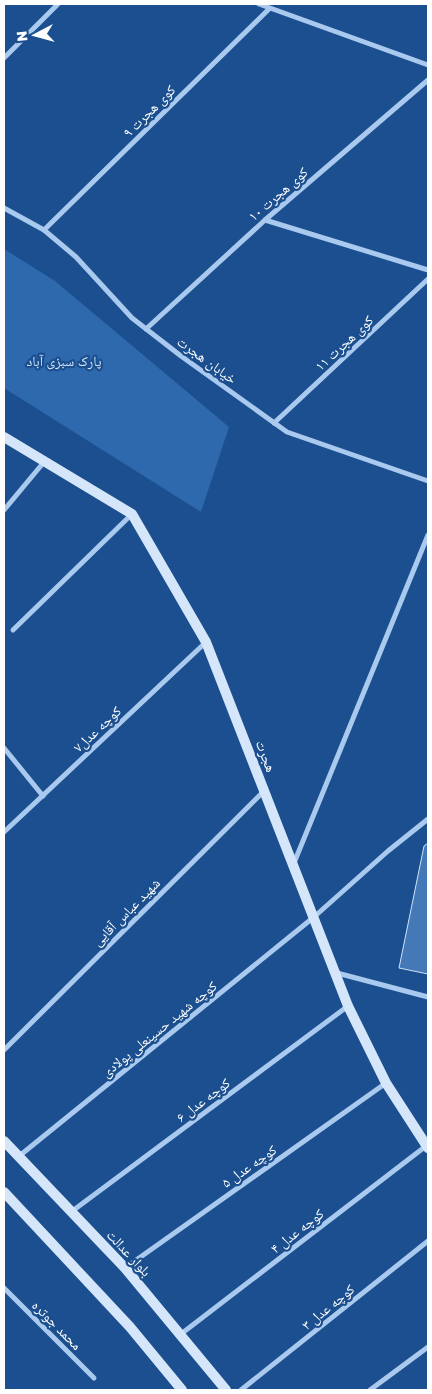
<svg xmlns="http://www.w3.org/2000/svg" width="432" height="1394" font-family="'Golos Text','Noto Naskh Arabic',sans-serif">
<style>
.green{fill:#2e69ad}
.building{fill:#4478b7;stroke:#cfe3fa}
.lines{fill:none;stroke-linecap:round;stroke-linejoin:round}
.street{stroke:#a9c9ee;stroke-width:5}
.secondary{stroke:#d6e6fa;stroke-width:10}
.labels{text-anchor:middle;stroke-width:4.5;stroke-linejoin:round;paint-order:stroke}
.street-label{font-size:14px;fill:#fff;stroke:#1b4f8f}
.park-label{font-size:14px;fill:#cfe3fa;stroke:#1b4f8f}
</style>
<rect width="100%" height="100%" fill="#1b4f8f"/>
<!-- green -->
<polygon class="green" points="4,249 55,281 229,427 201,512 4,388"/>
<!-- building -->
<polygon class="building" points="428,843 428,974 399,968 424,846"/>
<g class="lines">
<!-- street -->
<g class="street">
<polyline points="259,4 428,65"/>
<polyline points="4,58 58,4"/>
<polyline points="4,208 44,230 76,257 132,318 181,356 287,432 428,481"/>
<polyline points="265,220 428,270"/>
<polyline points="44,230 269,9"/>
<polyline points="146,329 265,220 428,80"/>
<polyline points="274,423 428,279"/>
<polyline points="4,510 44,462"/>
<polyline points="13,630 132,514"/>
<polyline points="4,748 43,796"/>
<polyline points="4,832 205,643"/>
<polyline points="294,863 428,535"/>
<polyline points="337,973 428,997"/>
<polyline points="4,1050 264,791"/>
<polyline points="18,1157 314,917 388,851 428,819"/>
<polyline points="71,1212 348,1006"/>
<polyline points="125,1268 386,1083"/>
<polyline points="4,1288 94,1378"/>
<polyline points="181,1334 426,1146"/>
<polyline points="241,1390 428,1241"/>
<polyline points="370,1390 428,1347"/>
</g>
<!-- secondary -->
<g class="secondary">
<polyline points="4,437 132,514 206,642 348,1006 386,1083 428,1148"/>
<polyline points="4,1141 125,1268 226,1390"/>
<polyline points="4,1192 130,1327 182,1390"/>
</g>
</g>
<g class="labels">
<!-- street labels -->
<g class="street-label">
<text transform="translate(149 111) rotate(-45)" y="5">کوی هجرت ۹</text>
<text transform="translate(278 194) rotate(-41)" y="5">کوی هجرت ۱۰</text>
<text transform="translate(344 343) rotate(-43)" y="5">کوی هجرت ۱۱</text>
<text transform="translate(207 360) rotate(36)" y="5">خیابان هجرت</text>
<text transform="translate(97 729) rotate(-43)" y="5">کوچه عدل۷</text>
<text transform="translate(266 756) rotate(69)" y="5">هجرت</text>
<text transform="translate(126 912) rotate(-45)" y="5">شهید عباس آقایی</text>
<text transform="translate(159 1029) rotate(-39)" y="5">کوچه شهید حسینعلی پولادی</text>
<text transform="translate(203 1100) rotate(-37)" y="5">کوچه عدل ۶</text>
<text transform="translate(249 1166) rotate(-35)" y="5">کوچه عدل ۵</text>
<text transform="translate(297 1231) rotate(-38)" y="5">کوچه عدل ۴</text>
<text transform="translate(129 1253) rotate(47)" y="5">بلوار عدالت</text>
<text transform="translate(328 1307) rotate(-39)" y="5">کوچه عدل ۳</text>
<text transform="translate(57 1325) rotate(45)" y="5">محمد جوتره</text>
</g>
<!-- park labels -->
<g class="park-label">
<text x="64" y="366">پارک سبزی آباد</text>
</g>
</g>
<!-- border -->
<rect width="432" height="1394" fill="none" stroke="#ffffff" stroke-width="10"/>
<!-- north arrow -->
<g transform="translate(35 35) rotate(264)" stroke="#1b4f8f" stroke-width="4" paint-order="stroke">
<path d="M0-4L9 19L0 12L-9 19Z" fill="#ffffff"/>
<text y="-8" font-size="14" font-weight="bold" text-anchor="middle" fill="#ffffff">N</text>
</g>
</svg>
